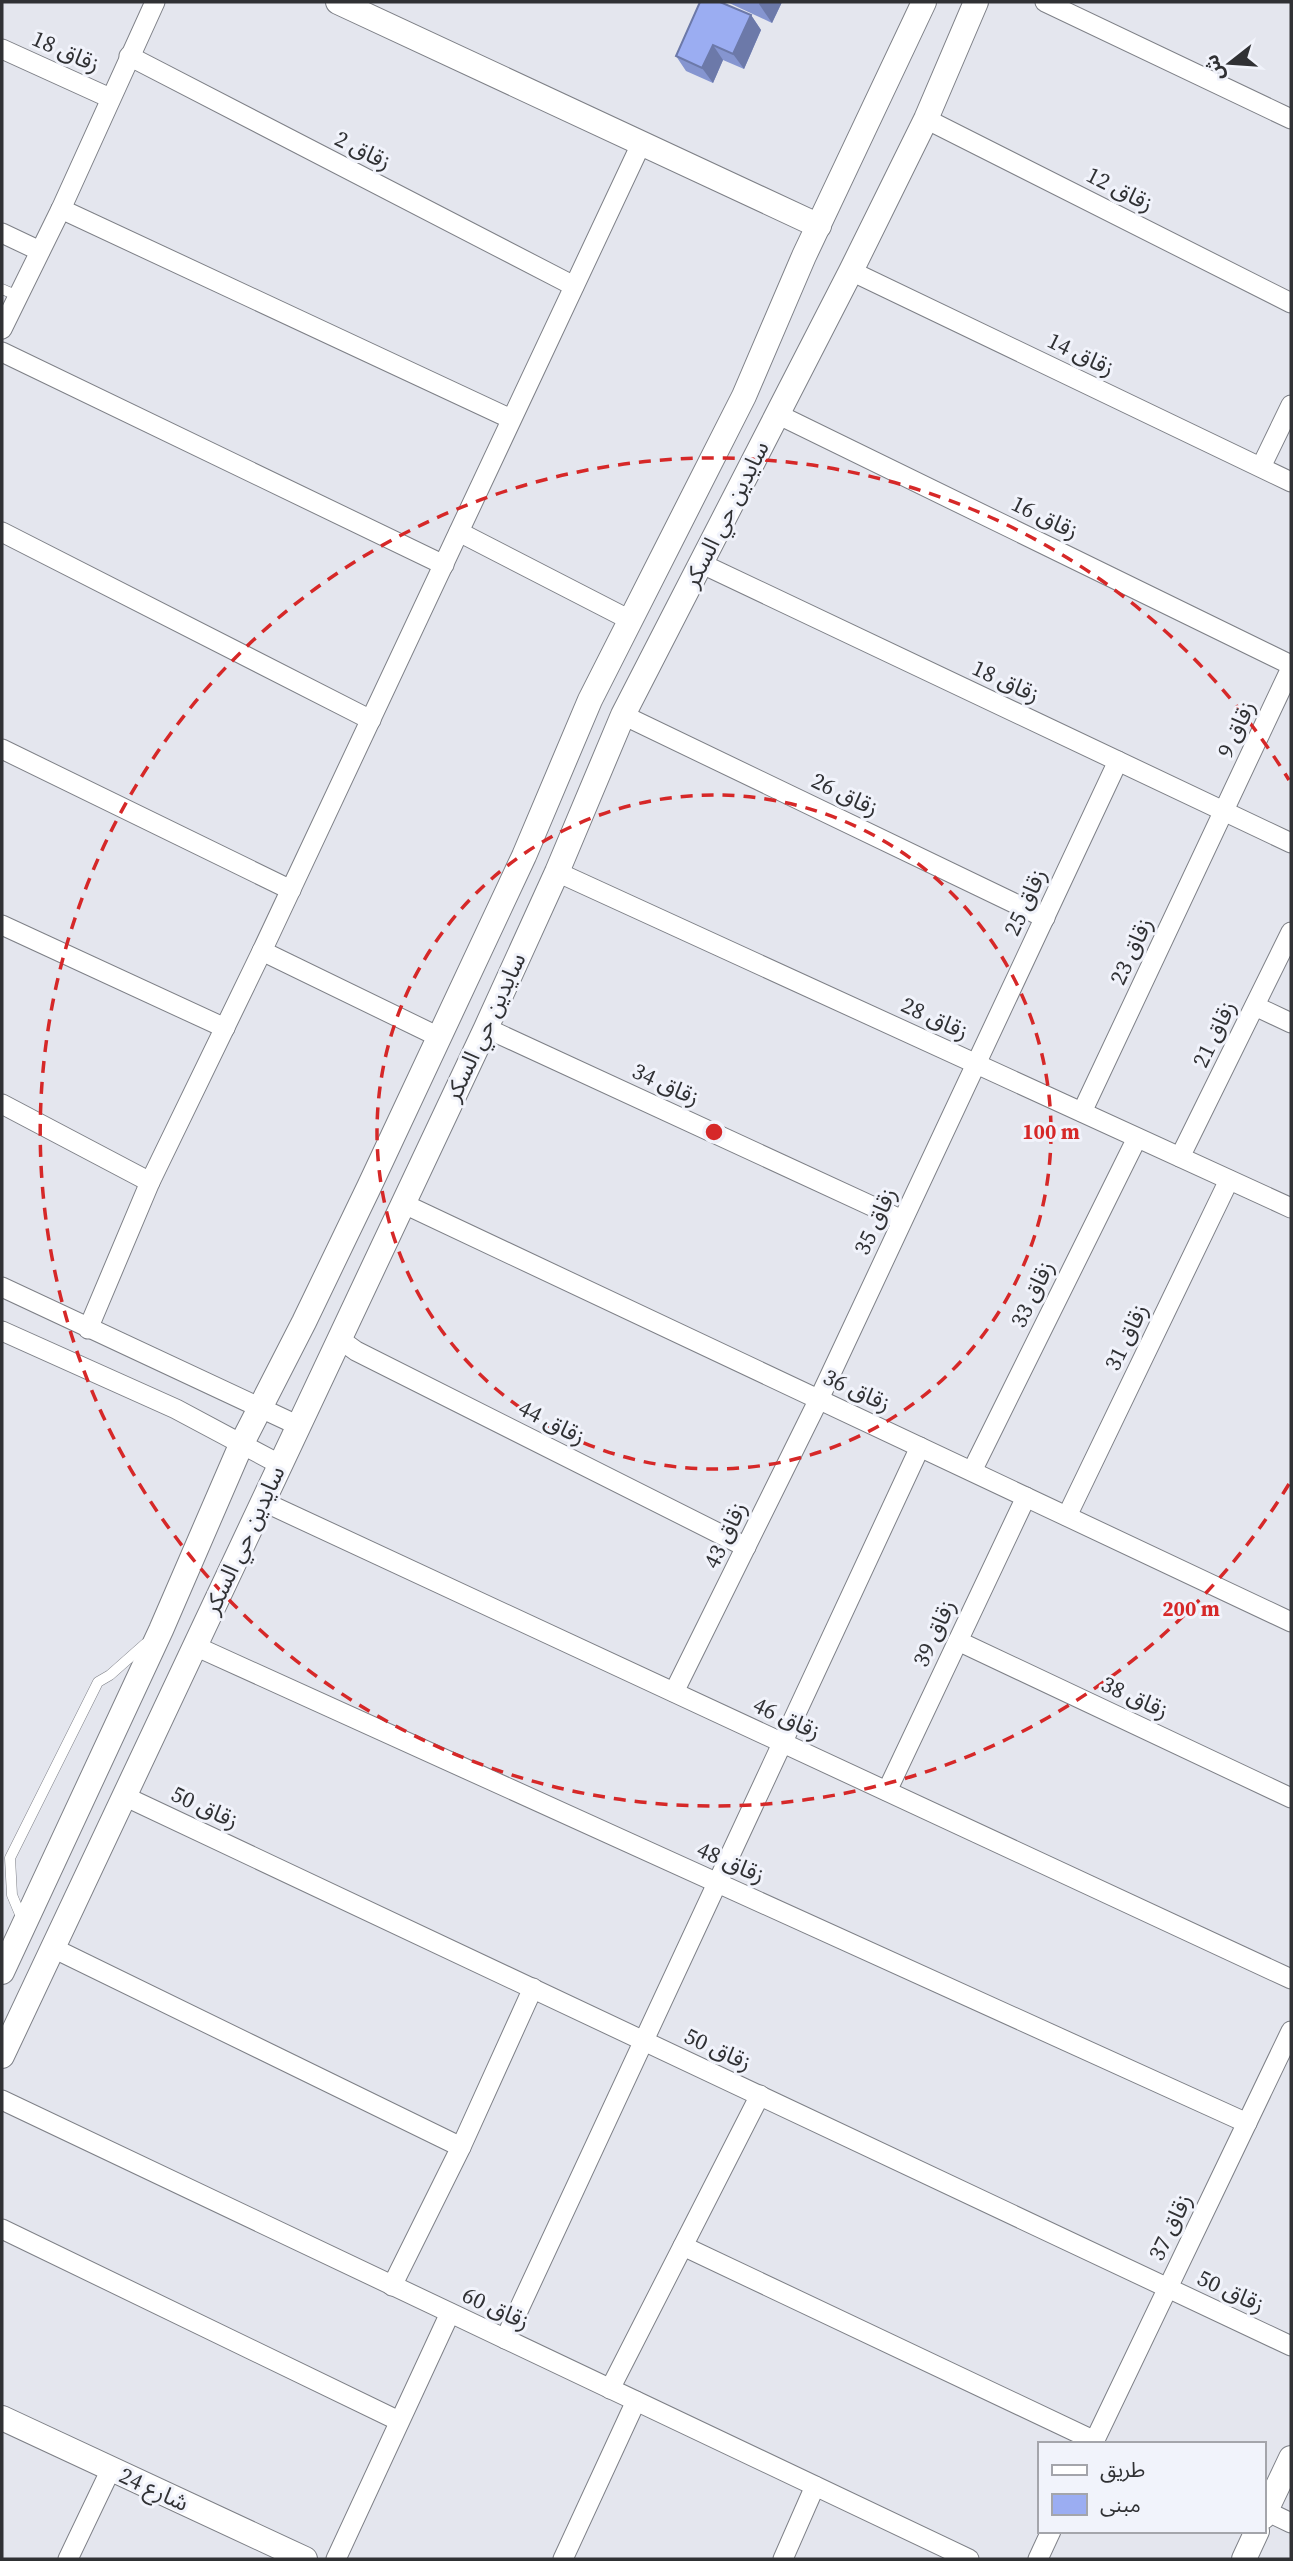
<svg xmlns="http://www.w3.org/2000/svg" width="1293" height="2561" font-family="'Source Serif 4','Noto Sans Arabic',serif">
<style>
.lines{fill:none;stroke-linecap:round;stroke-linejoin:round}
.service-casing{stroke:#7e8087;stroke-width:11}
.minor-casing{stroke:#7e8087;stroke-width:21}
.tertiary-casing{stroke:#7e8087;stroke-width:26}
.service{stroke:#fff;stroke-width:10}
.minor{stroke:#fff;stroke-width:19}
.tertiary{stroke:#fff;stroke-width:24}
.wall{fill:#8595d0}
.shaded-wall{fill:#6c79a9}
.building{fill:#9badf2;stroke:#6c79a9;stroke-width:2}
.ring{fill:none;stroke:#d62828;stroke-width:3.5;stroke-dasharray:12 9}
.labels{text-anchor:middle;stroke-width:6;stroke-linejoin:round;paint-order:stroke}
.street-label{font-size:23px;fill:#303134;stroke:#f1f3fb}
.centre{fill:#d62828;stroke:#f1f3fb;stroke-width:3.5}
.ring-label{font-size:21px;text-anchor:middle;font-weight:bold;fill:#d62828;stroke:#f1f3fb;stroke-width:6;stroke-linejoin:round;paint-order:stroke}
</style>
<rect width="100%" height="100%" fill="#e4e6ee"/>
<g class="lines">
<!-- service casing -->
<g class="service-casing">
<g id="service">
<polyline points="2,289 18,296"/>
<polyline points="22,1919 12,1895 10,1858 98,1682 110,1675 145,1644"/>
</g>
</g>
<!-- minor casing -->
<g class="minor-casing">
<g id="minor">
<polyline points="1045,2 1291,119"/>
<polyline points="2,49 110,98"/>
<polyline points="129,56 574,286"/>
<polyline points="926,119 1291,303"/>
<polyline points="61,209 511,419"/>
<polyline points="2,233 40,251"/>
<polyline points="851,271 1291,482"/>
<polyline points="2,329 61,209 155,2"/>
<polyline points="2,352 444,565"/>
<polyline points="777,414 1291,665"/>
<polyline points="1261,467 1291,405"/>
<polyline points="2,532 371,720"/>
<polyline points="459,532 630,620"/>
<polyline points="700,563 1291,843"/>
<polyline points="623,715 1045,918"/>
<polyline points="2,749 291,890"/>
<polyline points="557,872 1291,1208"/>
<polyline points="2,925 225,1028"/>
<polyline points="262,951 439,1037"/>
<polyline points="1255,1006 1291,1023"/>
<polyline points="486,1028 902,1220"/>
<polyline points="2,1104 150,1182"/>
<polyline points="1082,1112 1291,668"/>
<polyline points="1180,1157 1291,932"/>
<polyline points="402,1203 1291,1622"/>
<polyline points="2,1287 297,1425"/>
<polyline points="88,1329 150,1182 262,951 641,144"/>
<polyline points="2,1331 176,1409 279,1464"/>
<polyline points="338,1338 356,1351 746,1547"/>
<polyline points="972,1471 1137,1138"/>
<polyline points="262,1501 1291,1979"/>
<polyline points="1067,1516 1229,1180"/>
<polyline points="958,1641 1291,1798"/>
<polyline points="195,1646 1247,2123"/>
<polyline points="674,1692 819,1399 1118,761"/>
<polyline points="887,1791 1026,1497"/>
<polyline points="124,1796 1291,2346"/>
<polyline points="53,1948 461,2147"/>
<polyline points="2,2100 969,2559"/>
<polyline points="2,2229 399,2421"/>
<polyline points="683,2246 1095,2441"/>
<polyline points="392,2286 461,2147 533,1988"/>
<polyline points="505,2339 920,1447"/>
<polyline points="610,2389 760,2095"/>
<polyline points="1093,2444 1291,2031"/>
<polyline points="1266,2511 1291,2523"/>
<polyline points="68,2559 111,2469"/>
<polyline points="336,2559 450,2313"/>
<polyline points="563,2559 636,2401"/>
<polyline points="783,2559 815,2486"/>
<polyline points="1038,2559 1051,2531"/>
</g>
</g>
<!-- tertiary casing -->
<g class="tertiary-casing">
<g id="tertiary">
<polyline points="338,2 819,226"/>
<polyline points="2,1972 161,1630 241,1445 304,1322 369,1187 524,856 590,700 744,396 804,256 924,2"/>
<polyline points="2,2056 486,1028 557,872 623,715 851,271 926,119 976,2"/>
<polyline points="2,2418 305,2559"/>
<polyline points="1263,2517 1291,2458"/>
<polyline points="1244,2559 1257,2531"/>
</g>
</g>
<!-- service -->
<use href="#service" class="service"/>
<!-- minor -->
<use href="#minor" class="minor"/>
<!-- tertiary -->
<use href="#tertiary" class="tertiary"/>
</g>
<!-- wall -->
<g class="wall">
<polygon points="727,2 782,2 772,23"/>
<polygon points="751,15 761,30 744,69 723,60 713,83 686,71 676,56"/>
</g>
<!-- shaded-wall -->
<g class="shaded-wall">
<polygon points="760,2 782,2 772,23 759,4"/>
<polygon points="751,15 761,30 744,69 733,54"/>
<polygon points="713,45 723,60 713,83 702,68"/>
</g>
<!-- building -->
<polygon class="building" points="700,2 720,2 751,15 733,54 713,45 702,68 676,56"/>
<!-- distance rings -->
<g class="ring">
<circle cx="714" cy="1132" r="337"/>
<path d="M1289 1484A674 674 0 1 1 1289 780"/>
</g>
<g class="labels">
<!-- street labels -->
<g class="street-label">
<text transform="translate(66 51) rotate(24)" y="8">زقاق 18</text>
<text transform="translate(363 150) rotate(27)" y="8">زقاق 2</text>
<text transform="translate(1120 189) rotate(27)" y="8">زقاق 12</text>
<text transform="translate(1081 354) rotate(26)" y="8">زقاق 14</text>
<text transform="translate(726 514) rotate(-63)" y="8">سايدين حي السكر</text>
<text transform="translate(1045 517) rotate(26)" y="8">زقاق 16</text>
<text transform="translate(1006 681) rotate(25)" y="8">زقاق 18</text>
<text transform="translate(1236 729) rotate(-65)" y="8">زقاق 9</text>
<text transform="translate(845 794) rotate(26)" y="8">زقاق 26</text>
<text transform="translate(1025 902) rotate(-65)" y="8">زقاق 25</text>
<text transform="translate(1131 951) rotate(-65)" y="8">زقاق 23</text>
<text transform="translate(935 1018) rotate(25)" y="8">زقاق 28</text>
<text transform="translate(485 1027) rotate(-65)" y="8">سايدين حي السكر</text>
<text transform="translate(1214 1034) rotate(-64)" y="8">زقاق 21</text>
<text transform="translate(666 1084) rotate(25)" y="8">زقاق 34</text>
<text transform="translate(875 1221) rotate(-65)" y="8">زقاق 35</text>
<text transform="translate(1032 1294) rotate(-64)" y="8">زقاق 33</text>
<text transform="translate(1126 1337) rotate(-64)" y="8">زقاق 31</text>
<text transform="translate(857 1390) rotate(25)" y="8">زقاق 36</text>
<text transform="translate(552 1422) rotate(27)" y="8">زقاق 44</text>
<text transform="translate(725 1535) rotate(-64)" y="8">زقاق 43</text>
<text transform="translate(244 1540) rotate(-65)" y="8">سايدين حي السكر</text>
<text transform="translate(934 1633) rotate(-65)" y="8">زقاق 39</text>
<text transform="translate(1135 1697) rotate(25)" y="8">زقاق 38</text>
<text transform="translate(787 1718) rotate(25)" y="8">زقاق 46</text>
<text transform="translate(205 1807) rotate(25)" y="8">زقاق 50</text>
<text transform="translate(731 1862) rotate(24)" y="8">زقاق 48</text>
<text transform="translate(718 2049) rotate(25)" y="8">زقاق 50</text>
<text transform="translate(1170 2227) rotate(-64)" y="8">زقاق 37</text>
<text transform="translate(1231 2291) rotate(25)" y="8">زقاق 50</text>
<text transform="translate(496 2308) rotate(25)" y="8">زقاق 60</text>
<text transform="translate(154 2489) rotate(25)" y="8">شارع 24</text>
</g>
</g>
<circle cx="714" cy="1132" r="10" class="centre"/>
<g class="ring-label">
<text x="1051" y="1139">100 m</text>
<text x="1191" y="1616">200 m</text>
</g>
<!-- border -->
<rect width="1293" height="2561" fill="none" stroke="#303134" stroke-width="7"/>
<!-- legend -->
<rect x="1038" y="2442" width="228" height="91" fill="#f1f3fb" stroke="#a4a5ab" stroke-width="2"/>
<rect x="1052" y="2465" width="35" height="10" fill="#ffffff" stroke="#a4a5ab" stroke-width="2"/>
<text x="1100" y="2477" font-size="21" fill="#303134">طريق</text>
<rect x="1052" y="2494" width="35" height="21" fill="#9badf2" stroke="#a4a5ab" stroke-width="2"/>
<text x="1100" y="2512" font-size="21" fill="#303134">مبنى</text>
<!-- north arrow -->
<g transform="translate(1230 63) rotate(253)" stroke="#f1f3fb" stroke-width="5" paint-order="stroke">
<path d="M0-5L12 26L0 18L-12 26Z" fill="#303134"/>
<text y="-10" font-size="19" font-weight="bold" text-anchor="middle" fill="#303134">ش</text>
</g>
</svg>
